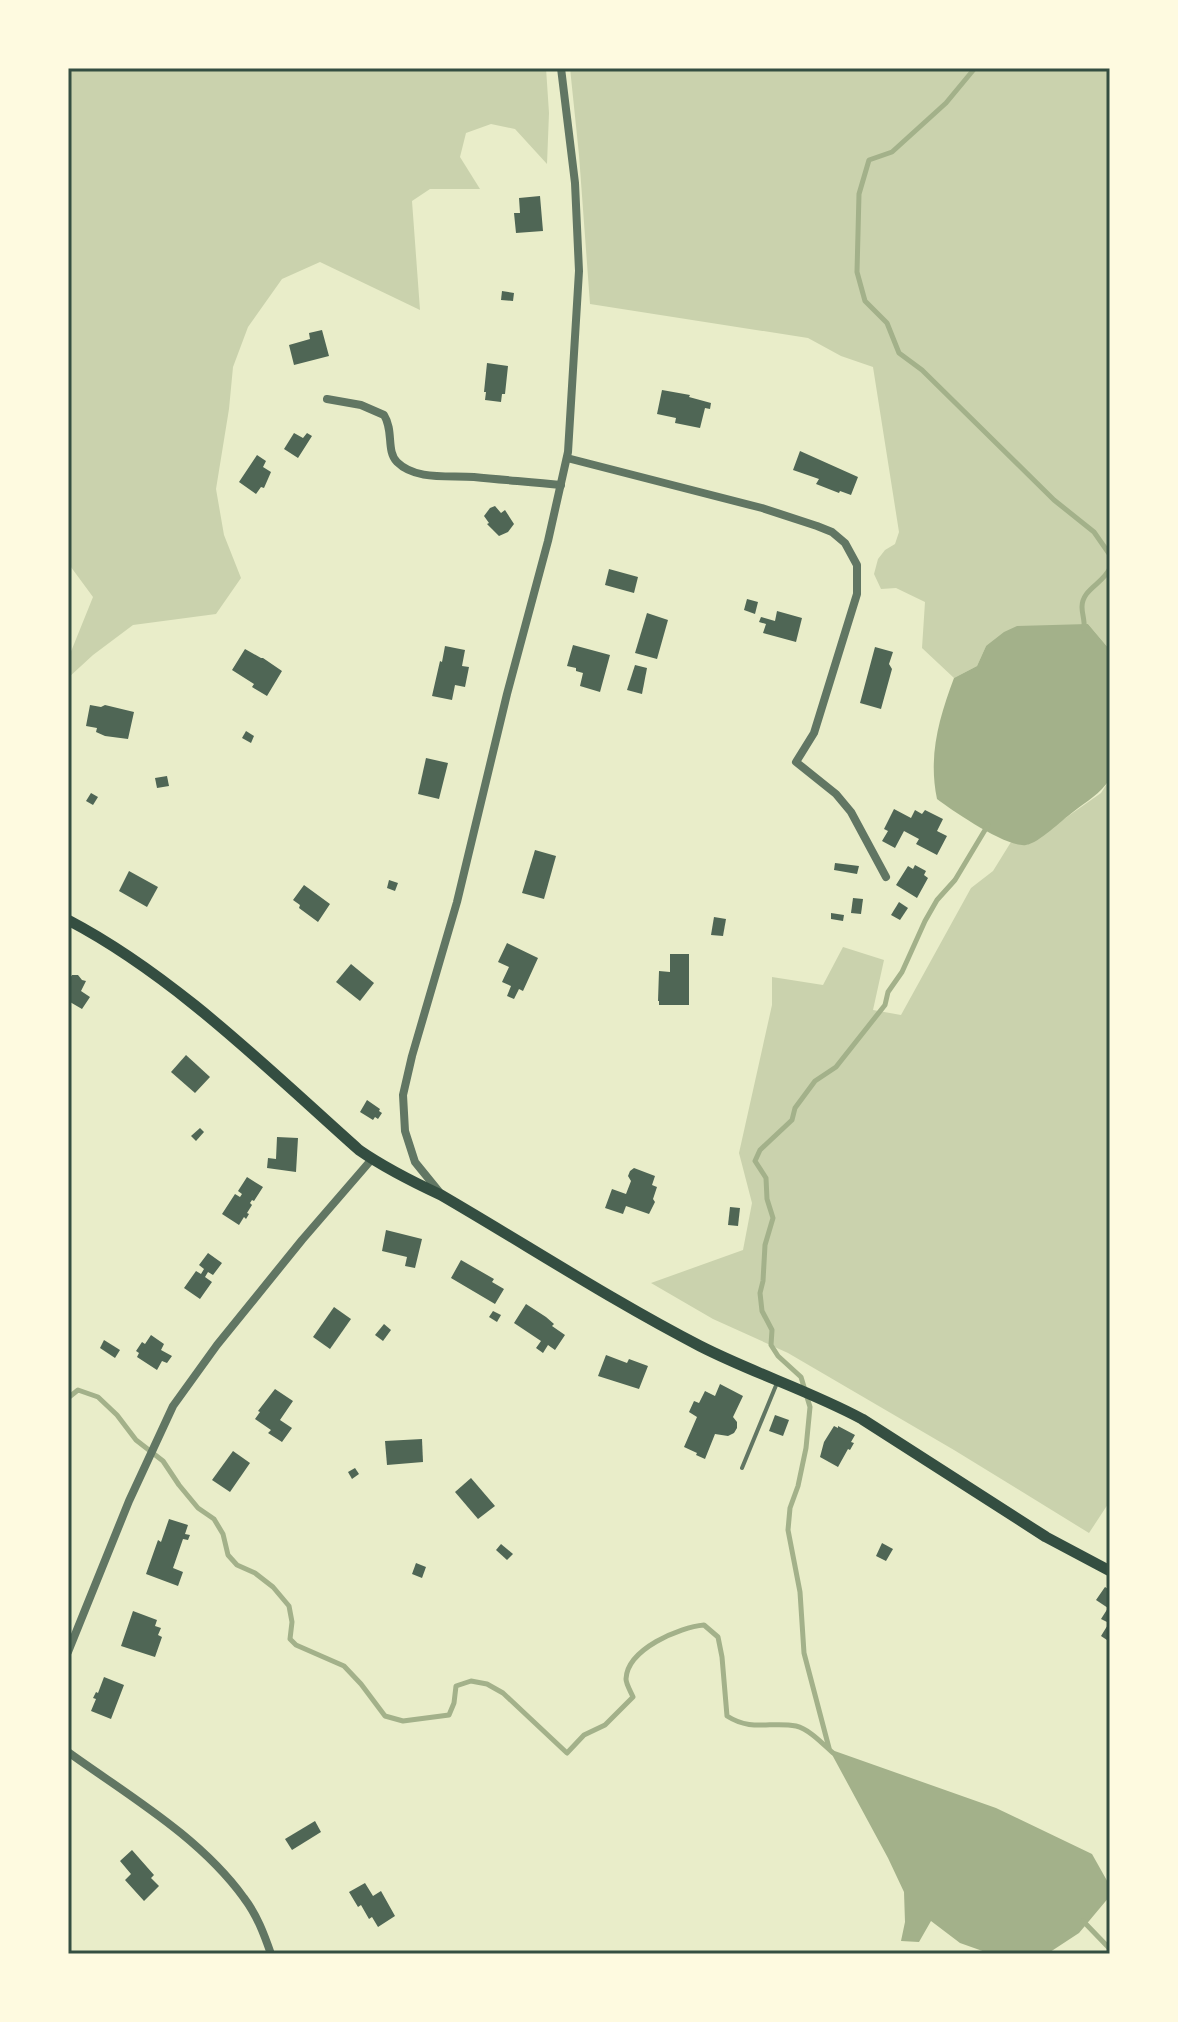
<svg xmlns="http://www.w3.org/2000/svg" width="1178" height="2022" font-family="'Fira Sans',sans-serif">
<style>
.green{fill:#cad2ad}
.water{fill:#a3b18a}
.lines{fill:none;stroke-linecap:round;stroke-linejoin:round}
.stream{stroke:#a3b18a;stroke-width:5}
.building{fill:#4f6655}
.service{stroke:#617663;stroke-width:4}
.minor{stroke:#617663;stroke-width:8}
.secondary{stroke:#344e41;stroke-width:11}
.neatline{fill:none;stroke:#344e41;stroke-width:3}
</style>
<rect width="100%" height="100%" fill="#e9edc9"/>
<!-- green -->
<g class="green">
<polygon points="68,68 546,68 549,113 547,164 515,129 491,124 466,133 460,157 480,189 430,189 412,201 420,310 320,262 282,279 248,327 233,367 229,409 216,489 224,535 241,578 216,614 133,625 93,655 68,678 68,659 93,597 68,563"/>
<polygon points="570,68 1110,68 1110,650 1088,624 986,646 977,666 954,678 922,648 925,602 896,588 881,589 874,574 878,559 885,550 895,544 899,532 873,367 841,356 808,338 590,304 579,155"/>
<polygon points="1110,779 1110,1501 1089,1533 954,1450 788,1353 713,1319 651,1283 743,1250 752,1203 739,1153 772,1005 772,977 823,985 843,947 884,960 873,1010 901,1015 971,888 993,871 1011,842 1027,845 1101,793"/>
</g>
<!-- water -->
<g class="water">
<path d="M1088 624 1110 650V779C1100 794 1087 801 1073 812 1062 820 1039 843 1026 845 1007 848 953 811 937 799 928 756 939 718 954 678L977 666 986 646 1004 632 1017 626Z"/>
<polygon points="829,1749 996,1808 1092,1854 1110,1886 1110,1896 1079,1933 1047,1954 991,1954 960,1943 931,1921 919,1942 901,1941 905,1922 904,1892 888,1858"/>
</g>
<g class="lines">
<!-- stream -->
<g class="stream">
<polyline points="975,68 946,103 892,152 869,160 859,194 857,272 865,301 887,323 899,353 922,370 1054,500 1094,532 1110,555"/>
<path d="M1084 628C1085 621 1082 614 1082 607 1082 589 1103 584 1110 568"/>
<path d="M68 1398 78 1390 98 1397 117 1415 136 1440 163 1461 179 1485 198 1508 214 1519 223 1534 228 1555 237 1565 255 1573 273 1587 289 1606 292 1622 290 1639 296 1645 344 1666 361 1684 385 1716 403 1721 449 1715 454 1703 456 1686 471 1681 487 1684 503 1693 567 1753 584 1735 605 1725 633 1697C631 1692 626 1684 626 1679 627 1649 680 1627 704 1625L718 1637 722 1657 727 1716C752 1732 771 1721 796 1726 809 1729 823 1744 833 1753"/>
<polyline points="829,1748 804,1653 800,1592 788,1530 790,1508 798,1486 806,1448 810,1407 801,1377 778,1356 771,1345 772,1330 762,1311 760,1293 763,1281 765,1245 773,1218 767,1199 766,1178 755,1161 760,1150 792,1120 795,1108 815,1081 836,1067 885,1005 888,992 902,972 925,921 937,900 955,880 988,825"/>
<polyline points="1083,1921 1110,1949"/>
</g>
</g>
<!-- building -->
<g class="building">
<polygon points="540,196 543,231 516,233 514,213 520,213 519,198"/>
<polygon points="502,291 514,293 513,301 501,300"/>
<polygon points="322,330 329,356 294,365 289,345 310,339 309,333"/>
<polygon points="487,363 508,366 505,394 502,394 501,402 485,400 486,392 484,392"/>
<polygon points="662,390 690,395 689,397 711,403 710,409 705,408 700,428 675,423 676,418 657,414"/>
<polygon points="294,433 303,438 307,433 312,436 298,458 284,449"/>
<polygon points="800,451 858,477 851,495 840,491 839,493 816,484 819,479 793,470"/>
<polygon points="257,455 266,461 263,467 271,472 264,488 261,487 256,494 239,482"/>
<polygon points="495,506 501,513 505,510 514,524 508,532 499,536 487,524 489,523 484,516 490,508"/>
<polygon points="609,569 638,577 634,593 605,585"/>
<polygon points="747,599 758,602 755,614 744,610"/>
<polygon points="777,611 802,618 796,642 763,633 766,624 759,622 761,617 775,621"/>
<polygon points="647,613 668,620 657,659 635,653"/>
<polygon points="573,645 610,655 600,692 580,686 583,673 576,671 576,668 567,666"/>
<polygon points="445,646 465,650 462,666 469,667 465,687 455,685 452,700 432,696 440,661 442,662"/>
<polygon points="875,647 893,652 889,664 892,669 881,709 860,703"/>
<polygon points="245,649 261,658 263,658 282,671 267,696 252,687 254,684 232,670"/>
<polygon points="635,665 647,668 642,694 627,690"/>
<polygon points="90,705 101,707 105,705 134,712 128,739 105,736 96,732 97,728 86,726"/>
<polygon points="246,731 254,736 251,743 242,738"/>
<polygon points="426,758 448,763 439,799 418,794"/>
<polygon points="167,776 169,786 157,788 155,778"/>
<polygon points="91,793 98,797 93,805 86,801"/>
<polygon points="894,809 911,818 915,810 922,814 925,810 943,819 937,831 947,836 937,855 916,844 919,839 904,831 895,848 882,841 888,831 884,829"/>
<polygon points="535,850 556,856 544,899 522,893"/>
<polygon points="835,863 859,866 857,874 834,870"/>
<polygon points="915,865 926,871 924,875 928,878 917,898 896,885 908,866 913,869"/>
<polygon points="129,871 158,887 147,907 119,891"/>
<polygon points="389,880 398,883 395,891 387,888"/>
<polygon points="304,885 330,904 318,922 299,908 300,905 293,900"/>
<polygon points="853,898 863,899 861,914 851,913"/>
<polygon points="899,902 908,908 900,920 891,915"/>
<polygon points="831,913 844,915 843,921 831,919"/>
<polygon points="714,917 726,919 723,936 711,935"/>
<polygon points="507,943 538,958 523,991 519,989 514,999 507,996 511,986 502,982 509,967 498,962"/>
<polygon points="670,954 689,954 689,1005 659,1005 659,1001 658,1001 659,971 670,972"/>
<polygon points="351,964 374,983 360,1001 336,982"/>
<polygon points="72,975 78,975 82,980 86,981 81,991 90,997 82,1009 70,1002 68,1006 68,981"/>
<polygon points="186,1055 210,1077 195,1093 171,1072"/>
<polygon points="367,1100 380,1109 379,1111 382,1113 378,1119 375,1117 373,1120 360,1112"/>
<polygon points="200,1128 204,1132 196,1141 191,1136"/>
<polygon points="277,1137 298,1138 296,1172 267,1168 268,1158 276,1159"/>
<polygon points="634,1168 655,1176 652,1185 657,1187 653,1199 655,1202 649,1214 626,1206 623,1214 605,1208 612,1189 626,1194 631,1181 628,1176 630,1171"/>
<polygon points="247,1177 263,1187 254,1201 252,1200 250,1203 252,1205 247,1213 249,1214 246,1219 244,1217 239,1225 222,1214 235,1194 240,1197 242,1194 238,1191"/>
<polygon points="730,1207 740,1208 738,1226 728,1225"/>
<polygon points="386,1230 422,1239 415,1268 405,1266 407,1257 382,1251"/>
<polygon points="208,1253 222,1263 213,1275 208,1272 205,1277 212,1282 200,1299 184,1288 196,1271 201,1274 204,1269 199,1265"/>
<polygon points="461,1260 494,1279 492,1282 504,1289 495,1304 451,1278"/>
<polygon points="526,1304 546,1317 554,1324 552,1326 565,1335 555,1350 548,1345 543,1353 536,1348 541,1341 514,1323"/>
<polygon points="334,1307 351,1319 330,1349 313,1337"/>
<polygon points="493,1311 501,1315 497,1322 489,1317"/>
<polygon points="384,1324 391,1330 383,1341 375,1335"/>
<polygon points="151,1335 164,1344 161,1350 172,1356 167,1363 162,1361 157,1370 137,1357 139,1353 136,1351 142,1342 145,1344"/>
<polygon points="104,1340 120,1350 115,1358 100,1348"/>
<polygon points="606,1355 627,1363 629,1359 648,1366 639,1389 598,1376"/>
<polygon points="720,1384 743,1396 733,1417 737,1422 737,1428 734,1433 728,1436 715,1434 705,1459 696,1455 697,1453 684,1447 697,1417 689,1412 694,1401 699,1403 705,1391 715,1396"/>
<polygon points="275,1389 293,1401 280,1420 292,1428 282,1442 268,1433 271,1430 255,1419 260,1412 258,1411"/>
<polygon points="775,1415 789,1420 783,1436 769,1431"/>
<polygon points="834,1426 838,1428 838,1426 855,1435 851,1442 854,1443 850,1450 848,1449 838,1467 820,1457 824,1442"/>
<polygon points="422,1439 423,1462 387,1465 385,1441"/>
<polygon points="233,1451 250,1463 230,1492 212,1480"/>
<polygon points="355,1468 359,1474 352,1479 348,1472"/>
<polygon points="471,1478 495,1506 478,1519 455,1492"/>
<polygon points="169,1519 188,1525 185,1534 190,1535 188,1540 183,1539 173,1568 183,1572 178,1586 146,1574 158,1540 161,1542"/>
<polygon points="882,1543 893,1549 886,1561 876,1556"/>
<polygon points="501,1544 513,1554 507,1560 496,1550"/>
<polygon points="416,1563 426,1567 422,1578 412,1574"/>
<polygon points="1105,1587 1110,1590 1110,1642 1101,1636 1109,1623 1101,1619 1108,1608 1096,1600"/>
<polygon points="133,1611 157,1620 155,1626 161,1628 158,1635 162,1637 155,1657 121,1646"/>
<polygon points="104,1677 124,1685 111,1719 91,1711 96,1699 93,1698 96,1692 98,1693"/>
<polygon points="315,1821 321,1832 292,1850 285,1839"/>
<polygon points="132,1850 154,1875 151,1878 159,1886 144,1901 125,1880 131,1874 120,1861"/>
<polygon points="365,1883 373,1896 381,1891 395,1916 378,1927 372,1917 369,1919 361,1905 358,1907 349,1892"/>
</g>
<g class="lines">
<!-- service -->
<polyline class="service" points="742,1468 777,1383"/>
<!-- minor -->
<g class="minor">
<path d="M327 399 361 405 384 415C394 431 386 451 397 462 416 481 450 475 474 477 503 480 532 482 561 485"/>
<polyline points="567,458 762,508 817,526 832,532 845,543 857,565 857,594 814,733 796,762 836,794 851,812 886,877"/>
<polyline points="441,1194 415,1162 405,1131 403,1095 412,1056 457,902 507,694 548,541 568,452 579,271 575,183 561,68"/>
<polyline points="68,1652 129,1501 173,1406 217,1345 302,1240 372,1159"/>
<path d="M68 1752C129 1796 200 1837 244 1898 257 1915 264 1934 271 1954"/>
</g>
<!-- secondary -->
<path class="secondary" d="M68 920C175 976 269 1070 359 1150 385 1168 413 1182 441 1195 527 1245 611 1300 700 1346 753 1373 810 1391 862 1419L1046 1537 1110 1571"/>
</g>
<!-- border -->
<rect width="1178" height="2022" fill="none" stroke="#fefae0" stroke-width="140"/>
<rect x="70" y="70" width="1038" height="1882" class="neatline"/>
</svg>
